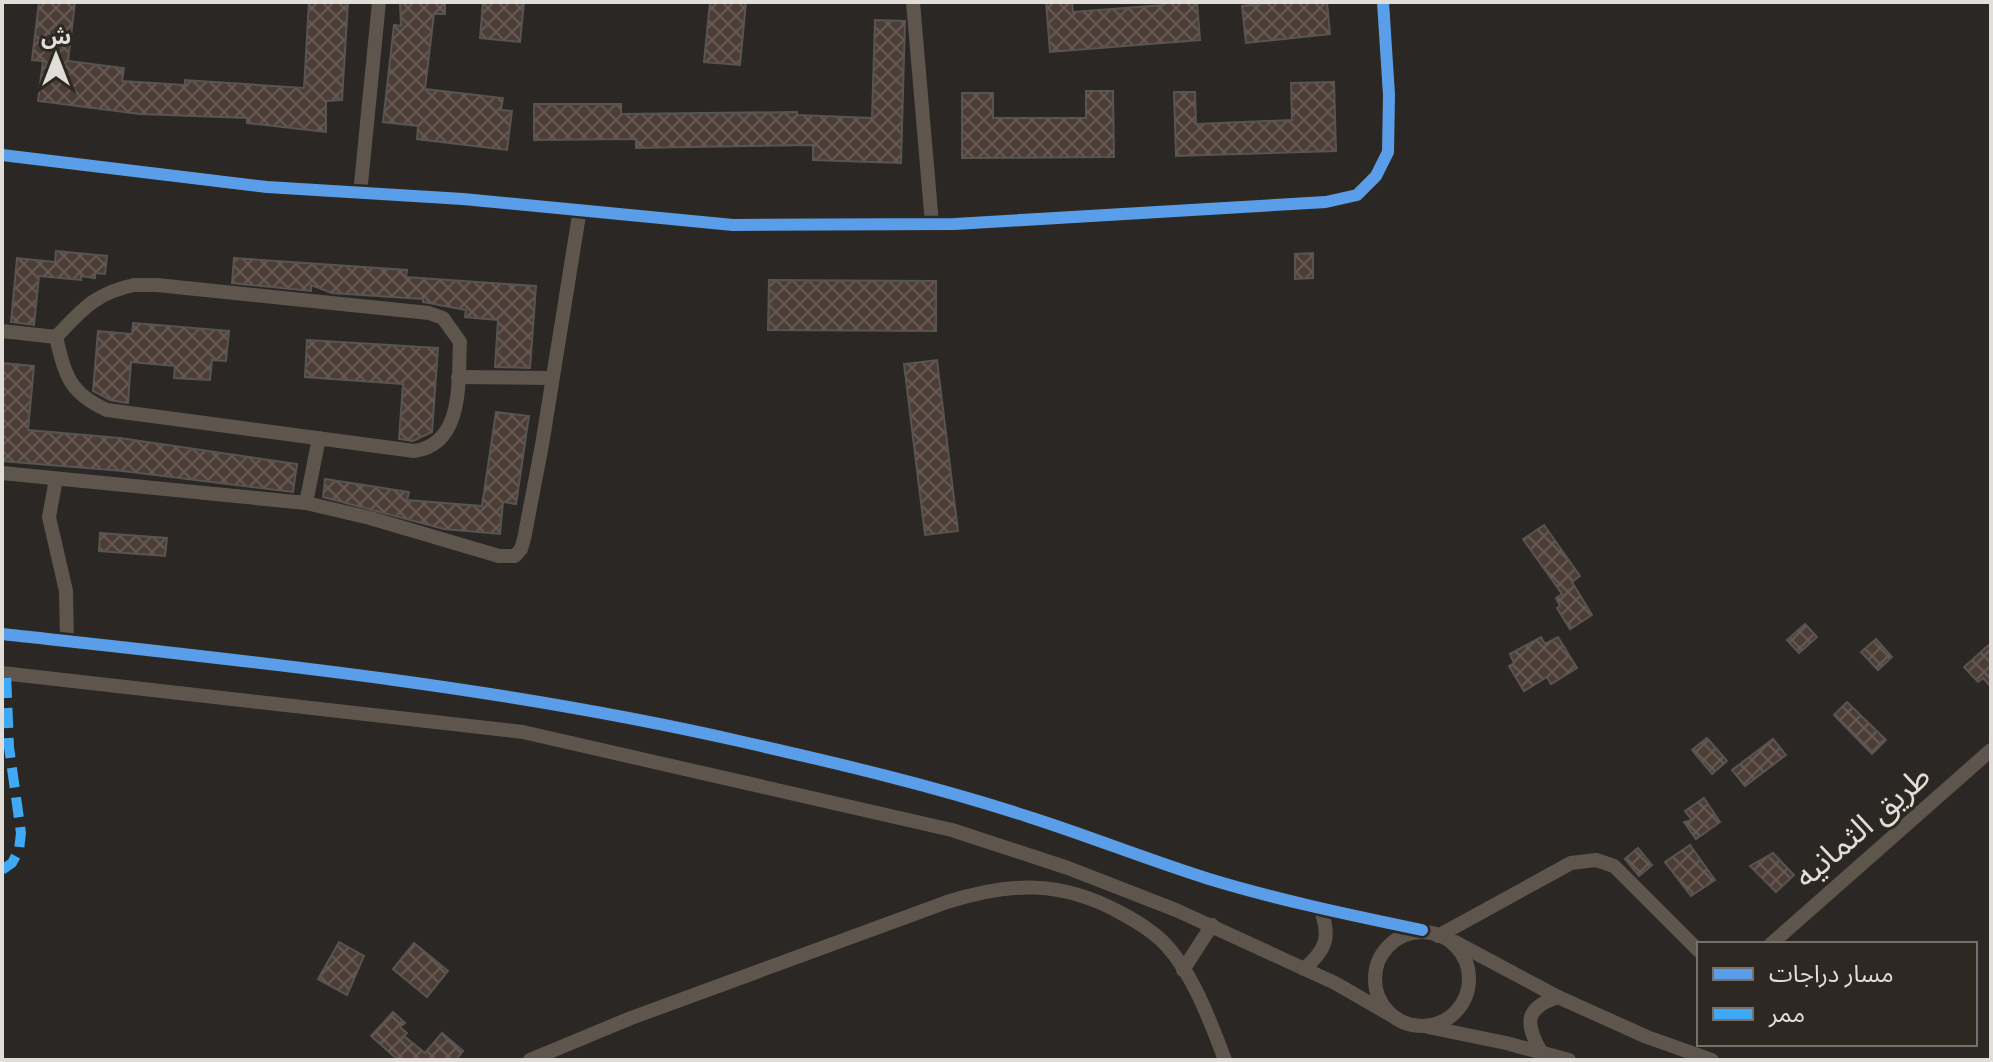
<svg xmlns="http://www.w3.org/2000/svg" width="1993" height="1062" font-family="'Zilla Slab','Noto Sans Arabic',serif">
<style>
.building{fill:url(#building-cross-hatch);stroke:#575452;stroke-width:2}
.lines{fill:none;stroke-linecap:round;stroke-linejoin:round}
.minor{stroke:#5e564c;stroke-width:14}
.quiet{stroke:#3fa9f5;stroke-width:10;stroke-dasharray:20 10;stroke-linecap:butt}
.cycleway-casing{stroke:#2d2821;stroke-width:17}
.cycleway{stroke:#5a9eea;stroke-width:12}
.labels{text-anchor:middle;stroke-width:6;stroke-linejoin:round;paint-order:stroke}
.street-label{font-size:32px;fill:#e1ddd9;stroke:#2d2821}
</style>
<defs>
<pattern id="building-cross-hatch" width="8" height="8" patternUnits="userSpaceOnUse" patternTransform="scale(2)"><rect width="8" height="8" fill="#4d3d37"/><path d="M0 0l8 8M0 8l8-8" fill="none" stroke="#665953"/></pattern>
</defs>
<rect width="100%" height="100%" fill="#2a2724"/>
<!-- building -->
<g class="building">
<polygon points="39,2 75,2 68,61 124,68 122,81 185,85 185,80 304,88 309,2 348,2 342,100 326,101 326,132 247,123 247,118 140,114 38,101 43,61 32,60"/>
<polygon points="400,2 445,2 445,14 434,14 425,89 503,98 501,110 512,111 507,150 417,139 418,126 383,122 394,25 401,26"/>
<polygon points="483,2 524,2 520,42 480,38"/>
<polygon points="710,2 746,2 740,65 704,62"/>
<polygon points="1046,2 1072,2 1073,12 1163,5 1162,2 1197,2 1200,40 1050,52"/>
<polygon points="1276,2 1327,2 1330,34 1246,43 1242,6"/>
<polygon points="875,20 905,21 901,163 813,160 813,145 636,148 636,139 534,140 534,104 621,104 621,114 797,112 797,115 872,118"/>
<polygon points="1334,82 1336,151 1176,156 1174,92 1195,92 1196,124 1292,120 1291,83"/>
<polygon points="1086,91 1113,91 1114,157 962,158 962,93 993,93 993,118 1086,118"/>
<polygon points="56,251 107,256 105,274 95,273 95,278 81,276 81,280 39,276 34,325 11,322 17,258 55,262"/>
<polygon points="1313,253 1313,278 1295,279 1295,254"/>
<polygon points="234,258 407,270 406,277 536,286 530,368 495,367 498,320 465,317 466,310 423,302 423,299 332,293 311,285 311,291 232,283"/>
<polygon points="769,280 936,281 936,331 768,330"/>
<polygon points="133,323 229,331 226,361 212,360 210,380 174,378 175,366 131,362 128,403 110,400 93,391 98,331 132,334"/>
<polygon points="307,340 438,348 432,432 413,441 399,439 403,384 305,377"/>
<polygon points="937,360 958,531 925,535 904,364"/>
<polygon points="2,363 34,366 28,430 120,438 297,464 293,492 123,471 2,461"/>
<polygon points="496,412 529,416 516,504 503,502 500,534 444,529 323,497 325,479 409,492 407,500 482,506"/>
<polygon points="1544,525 1580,576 1572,582 1592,615 1570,629 1557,608 1560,606 1556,598 1562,594 1523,539"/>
<polygon points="100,533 167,538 165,556 99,551"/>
<polygon points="1805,624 1817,637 1799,653 1787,640"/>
<polygon points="1541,637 1545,644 1558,637 1577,668 1551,684 1547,677 1524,691 1509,666 1514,663 1510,654"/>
<polygon points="1876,639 1892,657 1878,670 1861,652"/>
<polygon points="1991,643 1991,687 1983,678 1978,682 1964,667"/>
<polygon points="1847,702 1886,740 1872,754 1834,715"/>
<polygon points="1707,738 1727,761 1712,774 1692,750"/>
<polygon points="1773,739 1786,755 1745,786 1732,770"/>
<polygon points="1704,798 1720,822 1696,839 1684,822 1692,820 1685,811"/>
<polygon points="1690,845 1715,880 1691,896 1665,862"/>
<polygon points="1638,848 1652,865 1639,876 1625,859"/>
<polygon points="1773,853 1794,875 1776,892 1750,866"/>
<polygon points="339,942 364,956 347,995 318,979"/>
<polygon points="414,943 448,971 427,997 393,969"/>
<polygon points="393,1012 405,1023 400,1027 407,1033 404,1036 425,1053 442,1033 463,1051 456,1060 398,1060 371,1036"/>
</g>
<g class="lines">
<!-- minor -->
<g class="minor">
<polyline points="913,2 932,224"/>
<polyline points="2,155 267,187 463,199 733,225 955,224 1326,202 1357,195 1376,176 1388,152 1389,95 1383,2"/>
<polyline points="360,194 379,2"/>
<path d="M134 285H157L429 313 443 318 460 342C458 382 464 444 414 451L107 410C69 393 65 375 56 337 82 310 95 293 134 285Z"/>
<polyline points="2,331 56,337"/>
<polyline points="458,377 551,378"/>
<polyline points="2,473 306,503 370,518 499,556 515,556 521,549 524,539 542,445 580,209"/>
<polyline points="56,479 49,517 66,591 67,641"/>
<polyline points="306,503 319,438"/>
<path d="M2 634C249 661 497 686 739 741 836 763 935 786 1029 817 1089 836 1148 860 1209 879 1278 900 1350 915 1422 930"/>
<polyline points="2,673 523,732 952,830 1068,868 1176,910 1335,983 1396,1018"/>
<circle cx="1422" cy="979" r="47"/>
<polyline points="1438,936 1571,863 1596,860 1614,866 1699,951"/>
<polyline points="1455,942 1558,997 1647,1037 1712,1060"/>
<polyline points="1771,944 1991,750"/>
<path d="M1304 969C1327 949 1331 936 1320 908"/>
<polyline points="1183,970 1212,925"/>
<polyline points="1428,1027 1506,1043 1569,1060"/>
<path d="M1541 1052C1525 1024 1524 1008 1558 997"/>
<path d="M530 1060 631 1018 947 902C1011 882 1061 880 1121 913 1136 921 1154 932 1166 945 1193 974 1211 1023 1225 1060"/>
</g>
<!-- quiet -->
<polyline class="quiet" points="2,870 12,863 19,850 21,833 9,747 6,673"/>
<!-- cycleway casing -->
<g class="cycleway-casing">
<g id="cycleway">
<polyline points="2,155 267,187 463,199 733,225 955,224 1326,202 1357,195 1376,176 1388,152 1389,95 1383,2"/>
<path d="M2 634C249 661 497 686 739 741 836 763 935 786 1029 817 1089 836 1148 860 1209 879 1278 900 1350 915 1422 930"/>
</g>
</g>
<!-- cycleway -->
<use href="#cycleway" class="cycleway"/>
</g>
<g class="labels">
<!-- street labels -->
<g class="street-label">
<text transform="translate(1862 826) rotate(-41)" y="11">طريق الثمانيه</text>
</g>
</g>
<!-- border -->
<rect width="1993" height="1062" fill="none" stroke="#e1ddd9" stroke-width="8"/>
<!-- legend -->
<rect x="1697" y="942" width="280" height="104" fill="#2d2821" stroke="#75706b" stroke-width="2"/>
<rect x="1713" y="968" width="40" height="12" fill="#5a9eea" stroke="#75706b" stroke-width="2"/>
<text x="1769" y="982" font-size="24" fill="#e1ddd9">مسار دراجات</text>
<rect x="1713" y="1008" width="40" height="12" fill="#3fa9f5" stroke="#75706b" stroke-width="2"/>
<text x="1769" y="1022" font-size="24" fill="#e1ddd9">ممر</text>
<!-- north arrow -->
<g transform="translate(56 56)" stroke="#2d2821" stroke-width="6" paint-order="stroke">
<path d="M0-6L14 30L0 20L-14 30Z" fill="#e1ddd9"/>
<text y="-12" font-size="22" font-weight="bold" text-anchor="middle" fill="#e1ddd9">ش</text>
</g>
</svg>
